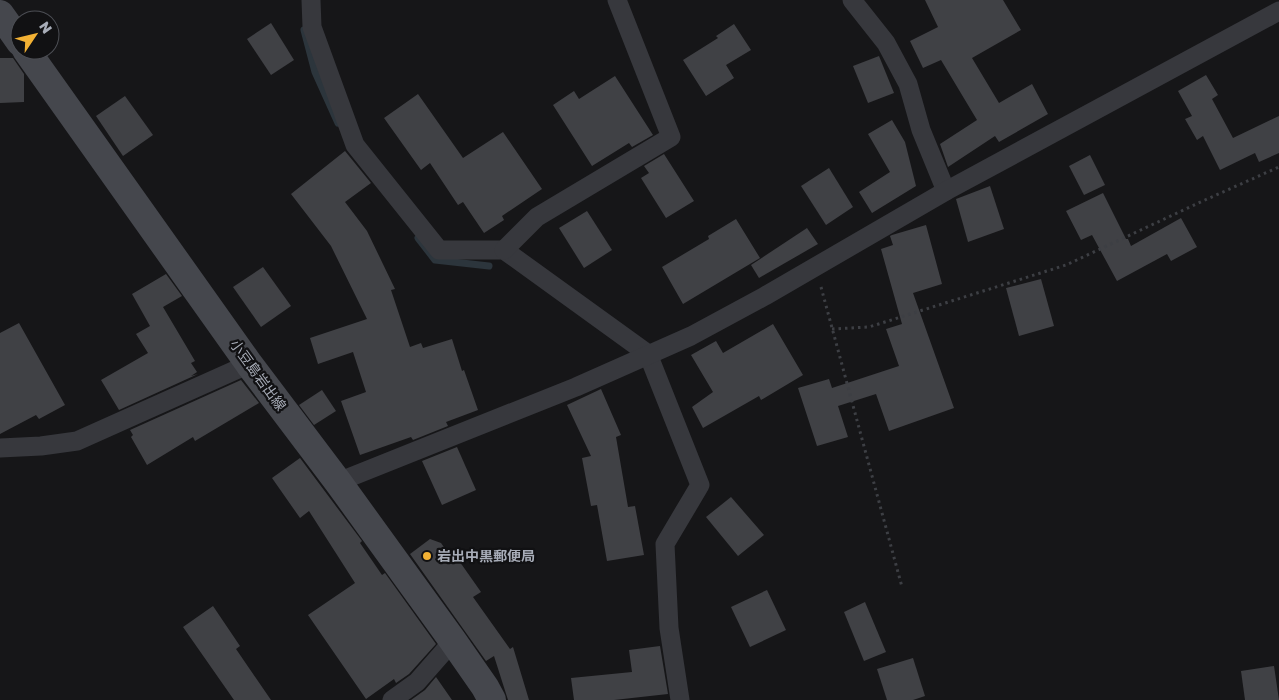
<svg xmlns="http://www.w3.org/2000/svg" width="1279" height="700" font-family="'Golos Text','Noto Sans JP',sans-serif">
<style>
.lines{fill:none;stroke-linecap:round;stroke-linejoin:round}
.stream{stroke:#2c353c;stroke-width:7}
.building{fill:#404145}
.path{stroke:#3d3f44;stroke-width:3;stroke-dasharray:2.5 4;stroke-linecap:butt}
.street{stroke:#37383d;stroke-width:19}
.secondary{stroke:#45474d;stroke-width:28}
.poi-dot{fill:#f2b134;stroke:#111113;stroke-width:2}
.labels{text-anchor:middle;stroke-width:4.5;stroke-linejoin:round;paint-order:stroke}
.street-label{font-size:14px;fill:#a8adb8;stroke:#111113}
.poi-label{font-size:14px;font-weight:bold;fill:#a8adb8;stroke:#111113;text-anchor:start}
</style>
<rect width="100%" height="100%" fill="#161618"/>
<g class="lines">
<!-- stream -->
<g class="stream">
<polyline points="304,30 315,72 338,123"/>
<polyline points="418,238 435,260 489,266"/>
</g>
</g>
<!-- building -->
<g class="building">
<polygon points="925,0 1003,0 1021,30 972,58 999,103 1032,84 1048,114 999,142 995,136 948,167 940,144 977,120 941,60 923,68 910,41 938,27"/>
<polygon points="271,23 294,60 271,75 247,39"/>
<polygon points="734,24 751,50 726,65 734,78 706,96 683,60 718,38 716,36"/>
<polygon points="879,56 894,93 868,103 853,66"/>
<polygon points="0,58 13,58 24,74 24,102 0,103"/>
<polygon points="1206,75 1218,95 1212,99 1233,138 1279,116 1279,153 1259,162 1255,153 1220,170 1203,136 1197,140 1185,119 1192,116 1178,91"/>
<polygon points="615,76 653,135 632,147 629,143 592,166 553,105 574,91 579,99"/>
<polygon points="418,94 463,158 503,132 542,189 502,216 504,220 484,233 463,202 458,205 430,163 421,170 384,118"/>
<polygon points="125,96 153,135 123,156 96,116"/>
<polygon points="892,120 905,142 916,186 872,213 859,192 890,172 868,134"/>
<polygon points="345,151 371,183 345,202 367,231 395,289 391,290 410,347 421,343 423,348 452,339 462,371 464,370 478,410 446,422 448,426 413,440 411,437 360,455 341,401 366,392 353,352 318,364 310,338 367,319 331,246 291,194"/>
<polygon points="664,154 694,201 666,218 641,178 649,173 644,166"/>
<polygon points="1090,155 1105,185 1084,195 1069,166"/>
<polygon points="829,168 853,207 826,225 801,186"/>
<polygon points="990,186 1004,229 968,242 956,199"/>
<polygon points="1103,193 1126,239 1128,239 1131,246 1181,218 1197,247 1171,261 1167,254 1117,281 1092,235 1081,240 1066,211"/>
<polygon points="587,211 612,250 584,268 559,228"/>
<polygon points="736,219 760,258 683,304 662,267 709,239 708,236"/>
<polygon points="926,225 942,284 913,293 954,408 889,431 876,394 838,406 848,437 817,446 798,388 829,379 832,388 899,366 886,329 902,324 881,249 893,245 890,236 892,235"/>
<polygon points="807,228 818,244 759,278 751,265"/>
<polygon points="263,267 291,306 261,327 233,287"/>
<polygon points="166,274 182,296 163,307 195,361 191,363 197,372 191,376 198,374 119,410 101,380 148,353 136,334 150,326 132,294"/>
<polygon points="1041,279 1054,326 1019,336 1006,288"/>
<polygon points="19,323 65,405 39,419 36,415 0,434 0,333"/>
<polygon points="773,324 803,375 761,400 759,396 703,428 692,407 713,392 691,355 716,341 723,353"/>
<polygon points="241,380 259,403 195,441 193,437 147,465 131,437 133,435 130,430"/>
<polygon points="601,389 621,435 616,437 628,507 635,506 644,555 607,561 597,505 591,506 582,458 591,456 567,405"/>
<polygon points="322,390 336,411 314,425 299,405"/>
<polygon points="457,447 476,490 442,505 422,461"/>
<polygon points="300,458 362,541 360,543 382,575 385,573 436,644 409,674 396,683 394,679 366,699 308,615 355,583 309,511 300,518 272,478"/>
<polygon points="731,497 764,535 738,556 706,517"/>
<polygon points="430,539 441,543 451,557 455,555 481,592 473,597 510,649 513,647 529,700 508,700 494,656 486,661 410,554"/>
<polygon points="767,590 786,630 750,647 731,607"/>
<polygon points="865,602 886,652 864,661 844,612"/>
<polygon points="213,606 240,646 236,649 271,700 234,700 183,627"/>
<polygon points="660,646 668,694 614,700 574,700 571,678 632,672 629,650"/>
<polygon points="913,658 925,696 913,700 887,700 877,669"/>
<polygon points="1274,666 1279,700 1245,700 1241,671"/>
<polygon points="436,677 452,700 411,700 425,690"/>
</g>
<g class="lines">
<!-- path -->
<g class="path">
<polyline points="821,287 902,587"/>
<polyline points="832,329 869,327 1066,265 1205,200 1279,167"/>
</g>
<!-- street -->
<g class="street">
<polyline points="311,0 312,27 355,145 439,250 504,250 648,354 700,485 665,544 669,628 680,700"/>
<polyline points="852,0 886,43 908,84 921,130 946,191"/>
<polyline points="504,250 537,217 671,137 617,0"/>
<polyline points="0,448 41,446 77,441 249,364"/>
<polyline points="338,482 576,387 691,336 765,296 946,191 1279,11"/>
<polyline points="392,700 417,682 453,641"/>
</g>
<!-- secondary -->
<g class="secondary">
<polyline points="0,14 20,42"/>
<polyline points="26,50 249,364 338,482 453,641 485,687 492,700"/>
</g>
</g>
<!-- markers -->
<circle class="poi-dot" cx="427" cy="556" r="5"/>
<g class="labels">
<!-- street labels -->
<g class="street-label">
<text transform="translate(258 375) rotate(54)" y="5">小豆島岩出線</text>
</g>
<!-- poi labels -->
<g class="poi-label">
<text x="437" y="561">岩出中黒郵便局</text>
</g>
</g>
<!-- north arrow -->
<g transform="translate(35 35) rotate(55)"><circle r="24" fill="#111113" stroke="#4d4f55"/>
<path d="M0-4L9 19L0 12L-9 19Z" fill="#f2b134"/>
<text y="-8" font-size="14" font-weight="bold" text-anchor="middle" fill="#a8adb8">N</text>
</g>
</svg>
